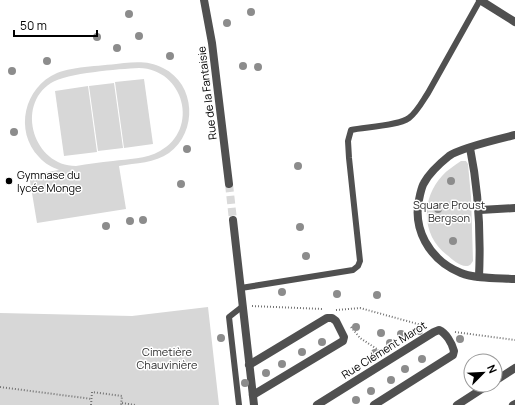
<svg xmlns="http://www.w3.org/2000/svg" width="515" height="405" font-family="Manrope,sans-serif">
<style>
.green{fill:#d7d7d7;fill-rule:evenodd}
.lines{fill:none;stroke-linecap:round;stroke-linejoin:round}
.tertiary-tunnel{stroke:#d9d9d9;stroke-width:8;stroke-dasharray:8 4;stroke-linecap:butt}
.path{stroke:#727272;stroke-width:2;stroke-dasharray:1 2;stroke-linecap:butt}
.service{stroke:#505050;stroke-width:6}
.minor{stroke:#505050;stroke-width:8}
.tertiary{stroke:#505050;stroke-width:8}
.tree{fill:#8c8c8c}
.poi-dot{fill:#000;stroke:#fff;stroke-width:1.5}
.labels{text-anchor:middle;stroke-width:3;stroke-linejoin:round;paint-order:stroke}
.street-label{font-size:11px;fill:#000;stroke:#fff}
.poi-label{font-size:11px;fill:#000;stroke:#fff;text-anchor:start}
.park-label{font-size:11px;fill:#2e2e2e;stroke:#fff}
</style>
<rect width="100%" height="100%" fill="#fff"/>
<!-- green -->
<g class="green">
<path d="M124 63C137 62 150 61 163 68 196 84 198 132 169 153 155 163 136 163 119 166L126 209 37 223 29 175 59 170C52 167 45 164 39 157 14 131 24 87 57 73 74 66 104 66 124 63ZM139 68C184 69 200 129 160 151 146 159 128 159 113 161 100 162 88 164 76 166 34 166 15 106 51 83 67 73 119 69 139 68Z"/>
<polygon points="144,79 153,144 124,148 115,82"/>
<polygon points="114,83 123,148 98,151 89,86"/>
<polygon points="88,86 97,152 64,156 55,91"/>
<path d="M461 161H466L468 164 471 197 473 261C471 264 470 266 466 266 459 266 452 259 447 255 422 236 420 200 442 176 447 170 454 166 461 161Z"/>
<polygon points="208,307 219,405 0,405 0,313 132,316"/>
</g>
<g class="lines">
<!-- tertiary-tunnel -->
<polyline class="tertiary-tunnel" points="229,184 233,220"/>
<!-- path -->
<g class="path">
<polyline points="252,306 323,309"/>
<polyline points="336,310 360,308 425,326"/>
<polyline points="351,327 360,338 383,353"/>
<polyline points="455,332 515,340"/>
<polyline points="0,387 92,399"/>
<polyline points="122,403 135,405"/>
<polyline points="91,405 92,392 122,396 121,405"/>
</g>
<!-- service -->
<g class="service">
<path d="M241 288 353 270 358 266 360 261 349 158 348 141 351 130C365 127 398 126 409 118 417 112 422 102 428 93L480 0"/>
<polyline points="239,405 229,317 243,306"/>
</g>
<!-- minor -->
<g class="minor">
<polyline points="480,0 515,22"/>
<path d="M515 135C499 139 460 148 449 156 439 164 430 172 424 183 422 186 421 191 420 195 411 228 429 260 461 273 475 279 499 278 515 279"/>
<path d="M470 148C479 192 481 231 479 277"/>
<polyline points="480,210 515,208"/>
<polyline points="249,365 327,318 332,318 336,321 344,337 343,341 253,395"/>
<polyline points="495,381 515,368"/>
<path d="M317 405 434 332 439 330C446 333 452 343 454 351L453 355 374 405"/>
<polyline points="457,405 488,385"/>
<polyline points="513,405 515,404"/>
</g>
<!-- tertiary -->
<g class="tertiary">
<polyline points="204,0 212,43 229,184"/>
<polyline points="233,220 254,405"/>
</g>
</g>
<!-- trees -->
<g class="tree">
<circle cx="251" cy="12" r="4"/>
<circle cx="129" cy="14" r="4"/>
<circle cx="227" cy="23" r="4"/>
<circle cx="139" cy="36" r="4"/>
<circle cx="97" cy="37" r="4"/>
<circle cx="117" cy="48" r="4"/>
<circle cx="170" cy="56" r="4"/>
<circle cx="47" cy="61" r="4"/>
<circle cx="243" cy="66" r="4"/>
<circle cx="258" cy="67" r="4"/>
<circle cx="12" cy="71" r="4"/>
<circle cx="14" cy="132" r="4"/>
<circle cx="187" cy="149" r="4"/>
<circle cx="298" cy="166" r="4"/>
<circle cx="451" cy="181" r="4"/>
<circle cx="181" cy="184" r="4"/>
<circle cx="438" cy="209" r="4"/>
<circle cx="143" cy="220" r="4"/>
<circle cx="130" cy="221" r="4"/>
<circle cx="106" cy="226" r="4"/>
<circle cx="300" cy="227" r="4"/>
<circle cx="453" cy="241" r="4"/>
<circle cx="306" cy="256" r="4"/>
<circle cx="282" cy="292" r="4"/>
<circle cx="337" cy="294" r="4"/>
<circle cx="377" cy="295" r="4"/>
<circle cx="356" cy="327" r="4"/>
<circle cx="419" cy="331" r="4"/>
<circle cx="381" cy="333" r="4"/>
<circle cx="401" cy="334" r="4"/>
<circle cx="221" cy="338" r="4"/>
<circle cx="460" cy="339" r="4"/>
<circle cx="322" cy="342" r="4"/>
<circle cx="390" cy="343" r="4"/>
<circle cx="302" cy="352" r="4"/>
<circle cx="375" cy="353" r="4"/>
<circle cx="422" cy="359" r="4"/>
<circle cx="282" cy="364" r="4"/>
<circle cx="405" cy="369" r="4"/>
<circle cx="266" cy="373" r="4"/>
<circle cx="391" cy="380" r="4"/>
<circle cx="245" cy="383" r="4"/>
<circle cx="371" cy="391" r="4"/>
<circle cx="356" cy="400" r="4"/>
</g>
<!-- markers -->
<circle class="poi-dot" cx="9" cy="181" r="4"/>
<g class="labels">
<!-- street labels -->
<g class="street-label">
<text transform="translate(207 93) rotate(-97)" y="4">Rue de la Fantaisie</text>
<text transform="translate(384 350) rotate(-32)" y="4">Rue Clément Marot</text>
</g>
<!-- poi labels -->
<g class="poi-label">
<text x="17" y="179">Gymnase du<tspan x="17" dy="13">lycée Monge</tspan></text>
</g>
<!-- park labels -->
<g class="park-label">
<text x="449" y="209">Square Proust<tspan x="449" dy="13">Bergson</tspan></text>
<text x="167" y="356">Cimetière<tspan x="167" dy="13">Chauvinière</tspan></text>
</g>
</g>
<!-- north arrow -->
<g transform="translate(483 373) rotate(66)"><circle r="19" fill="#ffffff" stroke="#999999"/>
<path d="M0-3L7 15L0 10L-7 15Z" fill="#000000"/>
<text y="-6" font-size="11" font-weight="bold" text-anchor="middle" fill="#000000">N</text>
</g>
<!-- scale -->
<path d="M14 30v6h83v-6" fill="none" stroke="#000000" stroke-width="2"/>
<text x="20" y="30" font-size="12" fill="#000000" stroke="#ffffff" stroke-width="3" paint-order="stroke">50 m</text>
</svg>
